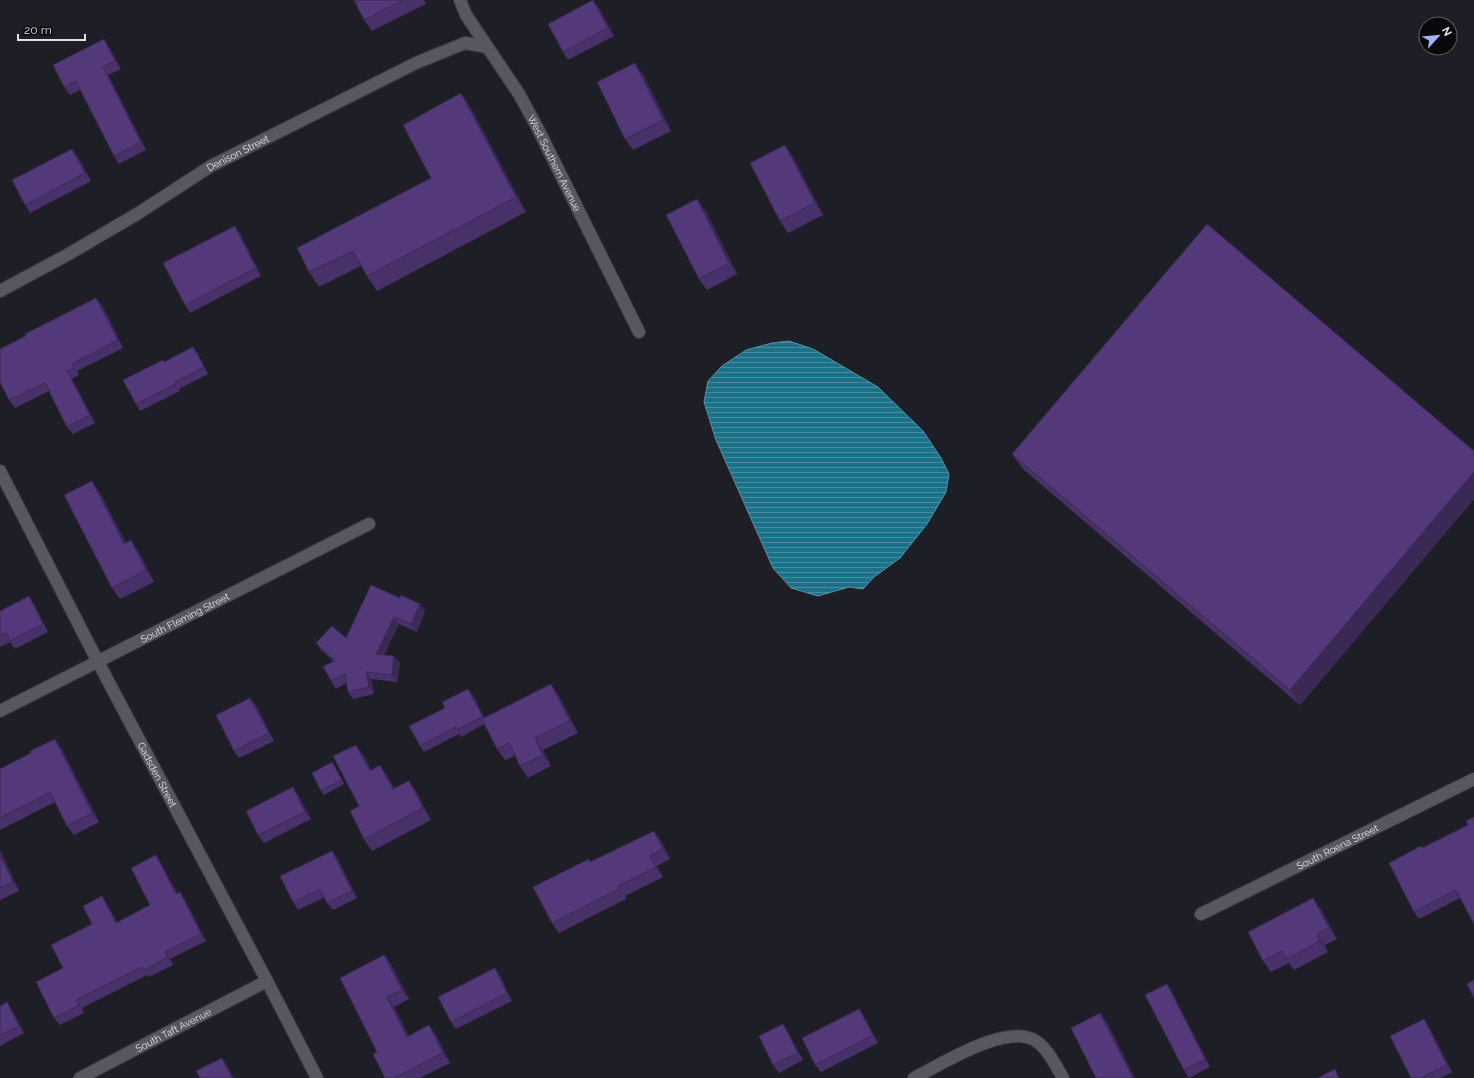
<svg xmlns="http://www.w3.org/2000/svg" width="1474" height="1078" font-family="Raleway,sans-serif">
<style>
.water{fill:url(#water-rules);stroke:#5693a4}
.lines{fill:none;stroke-linecap:round;stroke-linejoin:round}
.minor-casing{stroke:#38393e;stroke-width:14}
.minor{stroke:#56575f;stroke-width:12}
.wall{fill:#473168}
.shaded-wall{fill:#3a2855}
.building{fill:#533979;stroke:#3a2855}
.labels{text-anchor:middle;stroke-width:3.5;stroke-linejoin:round;paint-order:stroke}
.street-label{font-size:10px;fill:#e1e1e6;stroke:#09090c}
</style>
<defs>
<pattern id="water-rules" width="6" height="5" patternUnits="userSpaceOnUse"><rect width="6" height="5" fill="#1b7288"/><path d="M0 2.5h6" fill="none" stroke="#478c9e"/></pattern>
</defs>
<rect width="100%" height="100%" fill="#1e1f26"/>
<!-- water -->
<polygon class="water" points="789,341 813,349 878,387 923,431 941,458 949,474 946,492 927,524 900,558 874,577 863,589 849,587 818,596 791,588 773,568 716,440 704,402 708,381 722,366 746,350 772,343"/>
<g class="lines">
<!-- minor casing -->
<g class="minor-casing">
<g id="minor">
<path id="s1" d="M460 0 466 15 519 94 537 127 639 332"/>
<path id="s2" d="M0 291 67 255 137 214 211 166 416 63 465 43 487 47"/>
<path id="s3" d="M0 471 98 662 267 981 317 1078"/>
<path id="s4" d="M0 711 369 524"/>
<path id="s5" d="M1201 914 1474 779"/>
<path id="s6" d="M80 1078 267 981"/>
<path d="M914 1078C942 1064 1007 1022 1036 1041 1048 1049 1056 1066 1063 1078"/>
</g>
</g>
<!-- minor -->
<use href="#minor" class="minor"/>
</g>
<!-- wall -->
<g class="wall">
<polygon points="354,0 424,0 426,4 372,31 364,20"/>
<polygon points="599,8 614,36 568,60 563,52"/>
<polygon points="109,47 121,69 108,75 146,150 119,164 114,156 80,90 70,95 64,87"/>
<polygon points="643,74 671,131 633,150 625,139"/>
<polygon points="471,108 526,212 377,291 367,276 361,266 319,287 309,272 431,178"/>
<polygon points="785,145 793,157 823,215 788,233 780,221"/>
<polygon points="72,149 78,157 91,181 30,213 25,205"/>
<polygon points="705,210 737,274 707,290 699,279"/>
<polygon points="235,226 240,234 261,276 190,313 185,305"/>
<polygon points="102,305 123,348 77,371 79,375 72,379 95,423 73,434 67,427 49,391 15,408 9,400"/>
<polygon points="193,347 198,354 208,374 179,389 180,391 140,411 136,404 163,360 165,362"/>
<polygon points="1474,451 1474,499 1300,705 1023,469 1012,454"/>
<polygon points="100,493 126,543 139,552 154,582 120,599 112,588"/>
<polygon points="34,604 48,632 15,649 10,642 0,647 0,611"/>
<polygon points="420,604 425,611 417,632 399,624 384,655 400,663 397,682 371,679 374,694 353,699 348,692 346,683 336,689 331,681 333,661 321,650 316,643 346,638"/>
<polygon points="468,689 473,695 484,718 559,696 578,733 543,750 551,766 528,778 520,766 515,756 505,760 497,749 484,724 461,737 459,734 424,752 420,746"/>
<polygon points="256,705 274,741 239,758 234,751"/>
<polygon points="61,748 99,822 74,835 67,826 55,802 0,830 0,769"/>
<polygon points="364,756 371,770 388,777 394,789 409,781 417,793 431,820 372,851 364,839 359,806"/>
<polygon points="332,762 344,784 324,795 321,791"/>
<polygon points="298,795 311,819 264,843 258,835"/>
<polygon points="1474,817 1460,898 1419,919 1414,912 1422,848 1468,825"/>
<polygon points="654,831 661,841 670,859 657,866 663,877 625,896 626,899 559,933 552,923 591,862"/>
<polygon points="0,850 19,891 0,900"/>
<polygon points="332,851 337,858 357,898 333,910 327,903 325,897 298,910 293,902"/>
<polygon points="161,863 177,893 185,900 206,941 170,959 173,965 149,977 147,975 82,1008 84,1013 60,1025 54,1018 63,968 92,924 102,896 107,904 117,922 150,905"/>
<polygon points="1321,909 1337,939 1325,945 1328,952 1294,970 1289,963 1271,972 1263,961"/>
<polygon points="384,955 391,964 409,999 394,1007 409,1036 436,1035 450,1063 420,1078 385,1078 377,1052"/>
<polygon points="500,976 512,1001 456,1029 451,1022"/>
<polygon points="1167,984 1172,992 1210,1067 1189,1078 1184,1070"/>
<polygon points="7,1002 12,1010 24,1033 0,1046 0,1006"/>
<polygon points="859,1009 864,1016 878,1043 821,1072 815,1065"/>
<polygon points="1424,1019 1429,1027 1452,1072 1441,1078 1411,1078"/>
<polygon points="783,1024 788,1032 803,1060 779,1073 773,1065"/>
</g>
<!-- shaded-wall -->
<g class="shaded-wall">
<polygon points="593,0 599,8 614,36 608,28"/>
<polygon points="104,39 109,47 121,69 115,61"/>
<polygon points="635,63 643,74 671,131 663,120"/>
<polygon points="103,67 108,75 146,150 141,142"/>
<polygon points="461,93 471,108 526,212 516,197"/>
<polygon points="785,145 793,157 823,215 815,203"/>
<polygon points="72,149 78,157 91,181 85,173"/>
<polygon points="697,199 705,210 737,274 729,263"/>
<polygon points="235,226 240,234 261,276 256,268"/>
<polygon points="96,298 102,305 123,348 118,340"/>
<polygon points="193,347 198,354 208,374 204,367"/>
<polygon points="67,371 72,379 95,423 90,415"/>
<polygon points="1474,472 1474,499 1300,705 1290,690"/>
<polygon points="92,481 100,493 132,555 124,544"/>
<polygon points="131,540 139,552 154,582 146,570"/>
<polygon points="29,596 34,604 48,632 43,624"/>
<polygon points="420,604 425,611 417,632 411,624"/>
<polygon points="394,617 399,624 381,661 376,654"/>
<polygon points="394,656 400,663 397,682 392,675"/>
<polygon points="366,672 371,679 374,694 369,687"/>
<polygon points="551,684 559,696 578,733 570,721"/>
<polygon points="468,689 473,695 487,723 483,717"/>
<polygon points="250,698 256,705 274,741 269,733"/>
<polygon points="535,738 543,750 551,766 543,755"/>
<polygon points="55,739 61,748 99,822 92,813"/>
<polygon points="356,745 364,756 378,782 370,771"/>
<polygon points="332,762 335,766 344,784 342,780"/>
<polygon points="380,765 388,777 401,801 393,789"/>
<polygon points="409,781 417,793 431,820 423,808"/>
<polygon points="293,787 298,795 311,819 305,812"/>
<polygon points="654,831 661,841 670,859 663,849"/>
<polygon points="0,850 19,891 13,882 0,855"/>
<polygon points="332,851 337,858 357,898 352,891"/>
<polygon points="156,855 161,863 181,901 176,894"/>
<polygon points="650,856 657,866 663,877 656,867"/>
<polygon points="180,892 185,900 206,941 201,934"/>
<polygon points="102,896 107,904 121,930 116,923"/>
<polygon points="1313,898 1321,909 1337,939 1329,928"/>
<polygon points="1317,934 1325,945 1328,952 1320,941"/>
<polygon points="165,952 170,959 173,965 168,957"/>
<polygon points="384,955 391,964 409,999 402,990"/>
<polygon points="495,968 500,976 512,1001 507,993"/>
<polygon points="1167,984 1172,992 1210,1067 1205,1059"/>
<polygon points="387,997 394,1007 414,1046 407,1037"/>
<polygon points="76,1000 82,1008 84,1013 79,1005"/>
<polygon points="7,1002 12,1010 24,1033 19,1026"/>
<polygon points="859,1009 864,1016 878,1043 873,1035"/>
<polygon points="1100,1013 1108,1024 1135,1078 1133,1078"/>
<polygon points="1424,1019 1429,1027 1452,1072 1447,1065"/>
<polygon points="783,1024 788,1032 803,1060 798,1053"/>
<polygon points="429,1025 436,1035 450,1063 443,1053"/>
<polygon points="222,1058 227,1065 234,1078 232,1078"/>
</g>
<!-- building -->
<g class="building">
<polygon points="354,0 403,0 364,20"/>
<polygon points="593,0 608,28 563,52 548,24"/>
<polygon points="104,39 115,61 103,67 141,142 114,156 76,81 64,87 53,65"/>
<polygon points="635,63 663,120 625,139 597,82"/>
<polygon points="461,93 516,197 367,276 353,251 309,272 297,248 431,178 403,125"/>
<polygon points="785,145 815,203 780,221 750,163"/>
<polygon points="72,149 85,173 25,205 12,180"/>
<polygon points="697,199 729,263 699,279 666,215"/>
<polygon points="1207,224 1474,451 1474,472 1290,690 1012,454"/>
<polygon points="235,226 256,268 185,305 163,263"/>
<polygon points="96,298 118,340 72,364 74,368 67,371 90,415 67,427 45,383 9,400 0,382 0,349 26,336 25,334"/>
<polygon points="193,347 204,367 175,382 176,384 136,404 123,380 163,360 164,362"/>
<polygon points="92,481 124,544 131,540 146,570 112,588 64,495"/>
<polygon points="371,585 400,598 401,595 420,604 411,624 394,617 376,654 394,656 392,675 366,672 369,687 348,692 345,674 331,681 323,666 335,661 316,643 332,626 346,638"/>
<polygon points="29,596 43,624 10,641 6,633 0,636 0,611"/>
<polygon points="551,684 570,721 535,738 543,755 520,766 509,743 497,749 482,719"/>
<polygon points="468,689 483,717 456,730 455,727 420,746 409,726 445,708 442,702"/>
<polygon points="250,698 269,733 234,751 216,715"/>
<polygon points="55,739 92,813 67,826 50,792 0,818 0,769 31,753 30,751"/>
<polygon points="356,745 370,771 380,765 393,789 409,781 423,808 364,839 350,811 359,806 333,756"/>
<polygon points="332,762 342,780 321,791 312,773"/>
<polygon points="293,787 305,812 258,835 246,811"/>
<polygon points="1474,817 1474,924 1456,890 1414,912 1389,863 1421,846 1422,848 1468,825 1466,821"/>
<polygon points="654,831 663,849 650,856 656,867 618,886 619,889 552,923 533,887 589,859 590,862"/>
<polygon points="332,851 352,891 327,903 320,889 293,902 280,876"/>
<polygon points="0,855 13,882 0,888"/>
<polygon points="156,855 176,894 180,892 201,934 165,952 168,957 144,970 142,967 76,1000 79,1005 54,1018 36,982 63,968 51,945 92,924 83,906 102,896 116,923 150,905 131,868"/>
<polygon points="1313,898 1329,928 1317,934 1320,941 1287,959 1282,951 1263,961 1248,932"/>
<polygon points="384,955 402,990 387,997 407,1037 429,1025 443,1053 394,1078 385,1078 373,1054 377,1052 340,978"/>
<polygon points="495,968 507,993 451,1022 438,997"/>
<polygon points="1474,980 1474,998 1467,984"/>
<polygon points="1167,984 1205,1059 1184,1070 1145,995"/>
<polygon points="7,1002 19,1026 0,1035 0,1006"/>
<polygon points="859,1009 873,1035 815,1065 802,1038"/>
<polygon points="1100,1013 1133,1078 1096,1078 1071,1028"/>
<polygon points="1424,1019 1447,1065 1421,1078 1411,1078 1390,1036"/>
<polygon points="783,1024 798,1053 773,1065 759,1036"/>
<polygon points="222,1058 232,1078 200,1078 196,1071"/>
<polygon points="1335,1069 1339,1078 1318,1078"/>
</g>
<g class="labels">
<!-- street labels -->
<g class="street-label">
<text dy="4" stroke="none"><textPath href="#s2" startOffset="275">Denison Street</textPath></text>
<text dy="4" stroke="none"><textPath href="#s1" startOffset="189">West Southern Avenue</textPath></text>
<text dy="4" stroke="none"><textPath href="#s4" startOffset="207">South Fleming Street</textPath></text>
<text dy="4" stroke="none"><textPath href="#s3" startOffset="342">Gadsden Street</textPath></text>
<text dy="4" stroke="none"><textPath href="#s5" startOffset="152">South Roena Street</textPath></text>
<text dy="4" stroke="none"><textPath href="#s6" startOffset="105">South Taft Avenue</textPath></text>
</g>
</g>
<!-- north arrow -->
<g transform="translate(1438 36) rotate(63)"><circle r="19" fill="#09090c" stroke="#5f5f63"/>
<path d="M0-3L7 15L0 10L-7 15Z" fill="#9eb4fd"/>
<text y="-6" font-size="11" font-weight="bold" text-anchor="middle" fill="#e1e1e6">N</text>
</g>
<!-- scale -->
<path d="M18 34v6h67v-6" fill="none" stroke="#e1e1e6" stroke-width="2"/>
<text x="24" y="34" font-size="12" fill="#e1e1e6" stroke="#09090c" stroke-width="3" paint-order="stroke">20 m</text>
</svg>
